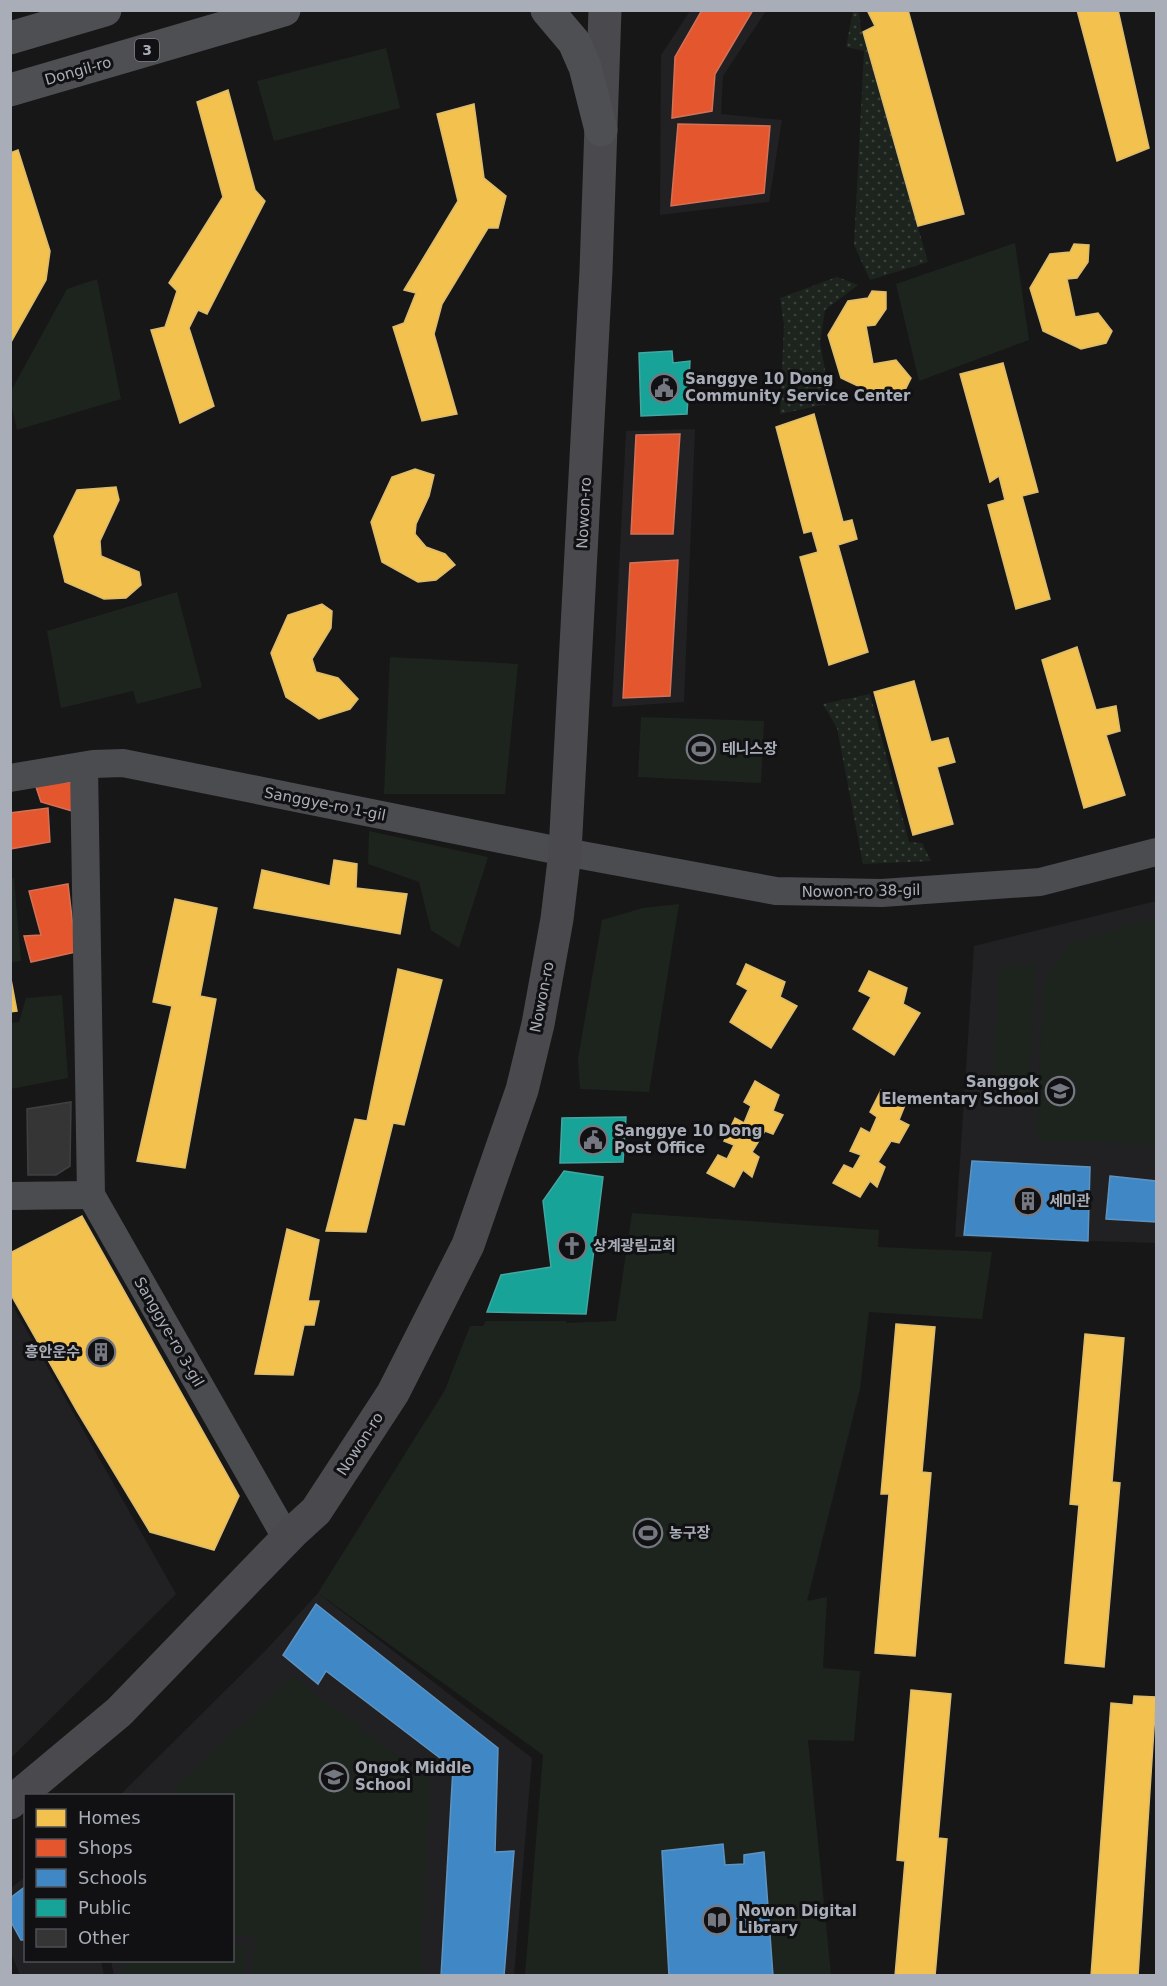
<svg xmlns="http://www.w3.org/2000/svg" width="1167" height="1986" font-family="'DejaVu Sans','Noto Sans KR',sans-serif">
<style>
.built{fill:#212123}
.green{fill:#1d241e}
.garden{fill:url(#garden-dots)}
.homes{fill:#f2c14e;stroke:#dcbb6e;stroke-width:1.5}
.shops{fill:#e4572e;stroke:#d27157;stroke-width:1.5}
.schools{fill:#3f88c5;stroke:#5e93c1;stroke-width:1.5}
.public{fill:#17a398;stroke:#42a6a2;stroke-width:1.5}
.building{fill:#353536;stroke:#3f4043;stroke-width:1.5}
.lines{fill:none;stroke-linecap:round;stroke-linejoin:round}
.street{stroke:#4b4c50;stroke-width:28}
.secondary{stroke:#4a4a4e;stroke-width:33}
.primary{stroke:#4d4f52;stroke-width:33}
.labels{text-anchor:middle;stroke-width:6;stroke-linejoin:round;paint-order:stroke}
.shield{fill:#111113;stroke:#7b7e86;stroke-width:1.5}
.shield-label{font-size:14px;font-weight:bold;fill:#a8adb8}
.street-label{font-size:15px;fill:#a8adb8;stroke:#111113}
.poi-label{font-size:15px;font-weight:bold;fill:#a8adb8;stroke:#111113;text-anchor:start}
</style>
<defs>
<pattern id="garden-dots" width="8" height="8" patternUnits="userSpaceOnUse" patternTransform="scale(1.5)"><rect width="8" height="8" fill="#1d241e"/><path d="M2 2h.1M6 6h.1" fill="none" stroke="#3b413d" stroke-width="1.8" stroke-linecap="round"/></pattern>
</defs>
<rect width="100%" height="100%" fill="#171717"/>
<!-- built -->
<g class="built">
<polygon points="690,11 766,11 723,76 721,114 782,120 769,202 660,215 661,55"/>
<polygon points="695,429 684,702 612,707 626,431"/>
<polygon points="1156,901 1156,1243 955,1237 974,946"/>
<polygon points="10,1301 176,1594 11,1758 10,1757"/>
<polygon points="318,1593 532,1758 514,1975 114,1976 111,1961 232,1960 232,1796 120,1795 267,1649"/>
<polygon points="25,1877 26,1960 101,1961 104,1975 20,1975 11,1953 11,1888"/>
</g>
<!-- green -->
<g class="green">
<polygon points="386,48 400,108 274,141 257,81"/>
<polygon points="1015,243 1029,340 919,381 896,284"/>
<polygon points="97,279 121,399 17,430 11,404 11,391 67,289"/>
<polygon points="177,592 202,687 137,704 133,691 61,708 47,631"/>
<polygon points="390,657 518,664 505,794 384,794"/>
<polygon points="641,717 764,721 761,783 638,777"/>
<polygon points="369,831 488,857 459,948 431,930 419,882 368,864"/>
<polygon points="14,878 21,961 11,962 10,879"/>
<polygon points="679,904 649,1092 580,1089 578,1059 602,920 643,908"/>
<polygon points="1156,918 1156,1144 1037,1140 1043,987 1070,943"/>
<polygon points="1035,965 1029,1099 992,1101 999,968"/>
<polygon points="62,995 68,1078 11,1089 11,1023 19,1022 26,998"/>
<polygon points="632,1213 879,1230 878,1247 992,1252 982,1319 869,1312 860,1389 807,1601 827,1597 823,1668 860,1671 854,1741 808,1740 831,1975 525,1975 543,1755 318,1593 445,1390 470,1326 483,1326 486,1321 566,1321 566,1323 616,1321"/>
<polygon points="293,1677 430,1781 420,1975 251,1975 256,1937 233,1935 232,1796 167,1795"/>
<polygon points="233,1946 247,1947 243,1975 123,1975 125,1961 232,1960"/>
</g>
<!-- garden -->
<g class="garden">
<polygon points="853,11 859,11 861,29 928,262 870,280 854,245 864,51 846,47"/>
<polygon points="837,277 858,285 825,310 820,343 831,403 780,414 784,325 780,298"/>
<polygon points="870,694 909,842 922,843 931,861 863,864 837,728 823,704"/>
</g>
<!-- homes -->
<g class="homes">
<polygon points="867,10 908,10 964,214 918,226 863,32 875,26"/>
<polygon points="1077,10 1118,10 1149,148 1117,161"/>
<polygon points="228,90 255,190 265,201 207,314 198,310 189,328 214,406 180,423 151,330 165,327 177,291 169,283 223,197 197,102"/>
<polygon points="474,104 484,178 506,196 498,228 488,228 442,304 434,334 457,414 422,421 393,327 404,323 416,293 404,290 458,201 437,114"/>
<polygon points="18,150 50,251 46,280 10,344 10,153"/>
<polygon points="1074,244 1089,245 1088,262 1077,278 1067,279 1075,317 1098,313 1112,331 1106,343 1081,349 1043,331 1030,288 1050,254 1070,252"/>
<polygon points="872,291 886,292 886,309 875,325 866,326 873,364 896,360 911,378 905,390 879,396 841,378 828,335 848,301 868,298"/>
<polygon points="1003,363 1038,492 1022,496 1050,599 1016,609 988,505 1005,500 999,476 990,482 960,374"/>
<polygon points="814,414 843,522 852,520 857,539 838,545 868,652 829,665 800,557 818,552 812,531 804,533 776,427"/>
<polygon points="415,469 434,475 429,496 416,524 415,534 426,547 445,554 455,565 436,580 418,582 382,562 371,522 392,477"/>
<polygon points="116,487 119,500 100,541 101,556 139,572 141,585 126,598 104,599 65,582 54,536 77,490"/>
<polygon points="322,604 332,611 331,628 312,659 316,672 338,678 358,699 350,709 319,719 286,697 271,653 288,615"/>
<polygon points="1077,647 1096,710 1116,706 1120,731 1106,735 1125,795 1084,808 1042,660"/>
<polygon points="914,681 931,742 948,738 955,762 937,767 953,824 913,835 874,692"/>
<polygon points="334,860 357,864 356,888 407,894 400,934 254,908 262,870 330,886"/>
<polygon points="175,899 217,908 200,996 216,999 185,1168 137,1161 172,1006 153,1002"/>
<polygon points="746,964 785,982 780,997 797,1006 771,1048 730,1022 748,990 737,984"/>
<polygon points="398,969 442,980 404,1125 393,1123 366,1232 326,1231 355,1119 367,1121"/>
<polygon points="869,971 907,988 903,1004 920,1013 894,1055 853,1029 871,997 859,991"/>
<polygon points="10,974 17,1011 10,1012"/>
<polygon points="755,1081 779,1095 773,1111 783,1115 773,1134 765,1131 752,1152 759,1157 752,1177 743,1170 734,1187 707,1173 718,1155 727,1159 734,1145 724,1141 735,1118 744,1123 751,1106 744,1102"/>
<polygon points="881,1090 905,1105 899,1120 909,1125 899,1143 891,1141 878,1162 885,1167 877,1187 870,1181 860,1197 833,1183 844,1165 853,1169 861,1155 850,1151 861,1128 870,1133 877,1117 870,1112"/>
<polygon points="82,1216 239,1496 214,1550 150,1532 77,1411 10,1293 10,1253"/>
<polygon points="287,1229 319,1240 308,1301 319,1301 314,1325 304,1325 293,1375 255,1374"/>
<polygon points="896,1324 935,1327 922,1472 931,1473 915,1656 875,1653 889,1494 881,1494"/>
<polygon points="1085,1334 1124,1338 1112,1482 1120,1483 1104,1667 1065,1663 1079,1505 1070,1504"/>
<polygon points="911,1690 951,1694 938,1838 947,1839 935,1976 895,1976 905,1861 897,1860"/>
<polygon points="1134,1696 1156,1697 1138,1976 1091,1976 1111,1703 1133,1705"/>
</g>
<!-- shops -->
<g class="shops">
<polygon points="702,10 753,10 715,74 712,111 672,118 675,57"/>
<polygon points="678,124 770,126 764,193 671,206"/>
<polygon points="680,434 673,534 631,534 636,435"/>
<polygon points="678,560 670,696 623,698 630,563"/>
<polygon points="72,782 72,811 41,802 35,784"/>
<polygon points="48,808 50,842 10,849 10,813"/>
<polygon points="68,884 76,952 31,962 24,936 41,935 29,891"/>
</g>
<!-- schools -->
<g class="schools">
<polygon points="972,1161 1090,1167 1088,1241 964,1235"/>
<polygon points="1110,1176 1156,1181 1156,1222 1106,1219"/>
<polygon points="316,1604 498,1748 495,1852 514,1851 504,1976 441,1976 453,1768 326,1671 318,1684 283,1655"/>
<polygon points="723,1844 725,1865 744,1864 744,1855 764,1852 773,1976 669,1976 662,1851"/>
<polygon points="26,1886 26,1940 21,1940 10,1920 10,1898"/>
</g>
<!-- public -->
<g class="public">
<polygon points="672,351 673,363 690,361 687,414 641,416 639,353"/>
<polygon points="626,1117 623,1162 560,1163 562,1118"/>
<polygon points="564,1171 603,1177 586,1314 487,1312 501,1275 551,1267 543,1201"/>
</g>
<!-- building -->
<polygon class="building" points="71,1102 70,1166 56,1175 28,1175 27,1109"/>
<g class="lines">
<!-- street -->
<g class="street">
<polyline points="84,766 91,1195 287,1539"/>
<polyline points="10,778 93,764 123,763 565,852 776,891 882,893 1040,882 1156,852"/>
<polyline points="10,1196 91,1195"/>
</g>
<!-- secondary -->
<polyline class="secondary" points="10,1803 119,1712 293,1532 316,1511 393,1393 468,1245 522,1090 538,1024 557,919 565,852 596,271 605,10"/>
<!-- primary -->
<g class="primary">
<polyline points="547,10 574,42 585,67 601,130"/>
<polyline points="10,38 105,10"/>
<polyline points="10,90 284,10"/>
</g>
</g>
<!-- icons -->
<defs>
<g id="civic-ring" transform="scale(1.5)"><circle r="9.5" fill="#111113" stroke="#757880" stroke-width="1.5"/><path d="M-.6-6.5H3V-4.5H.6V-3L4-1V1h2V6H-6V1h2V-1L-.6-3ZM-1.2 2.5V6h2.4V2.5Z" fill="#757880"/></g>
<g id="stadium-ring" transform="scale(1.5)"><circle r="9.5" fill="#111113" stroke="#757880" stroke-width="1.5"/><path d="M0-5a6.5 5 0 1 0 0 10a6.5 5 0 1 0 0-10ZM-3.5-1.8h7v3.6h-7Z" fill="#757880"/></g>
<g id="school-ring" transform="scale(1.5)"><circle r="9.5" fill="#111113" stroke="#757880" stroke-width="1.5"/><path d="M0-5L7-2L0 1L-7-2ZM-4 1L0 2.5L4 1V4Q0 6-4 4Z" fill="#757880"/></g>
<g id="building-ring" transform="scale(1.5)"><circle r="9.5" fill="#111113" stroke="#757880" stroke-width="1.5"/><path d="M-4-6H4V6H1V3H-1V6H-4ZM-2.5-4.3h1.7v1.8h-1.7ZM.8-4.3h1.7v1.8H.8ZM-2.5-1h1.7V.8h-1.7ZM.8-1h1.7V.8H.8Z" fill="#757880"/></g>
<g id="church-ring" transform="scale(1.5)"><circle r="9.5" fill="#111113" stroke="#757880" stroke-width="1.5"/><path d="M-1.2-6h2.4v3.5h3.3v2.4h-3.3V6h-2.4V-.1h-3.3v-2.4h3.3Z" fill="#757880"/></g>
<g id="library-ring" transform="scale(1.5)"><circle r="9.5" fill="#111113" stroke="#757880" stroke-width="1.5"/><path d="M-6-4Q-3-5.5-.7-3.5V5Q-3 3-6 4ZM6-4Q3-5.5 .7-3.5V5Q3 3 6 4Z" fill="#757880"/></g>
</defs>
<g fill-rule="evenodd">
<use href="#civic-ring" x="664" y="388"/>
<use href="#stadium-ring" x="701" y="749"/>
<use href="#school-ring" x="1060" y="1091"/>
<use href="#civic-ring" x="593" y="1140"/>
<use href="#building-ring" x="1028" y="1201"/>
<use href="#church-ring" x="572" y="1246"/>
<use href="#building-ring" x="101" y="1352"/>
<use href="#stadium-ring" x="648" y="1533"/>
<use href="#school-ring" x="334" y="1777"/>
<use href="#library-ring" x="717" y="1920"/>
</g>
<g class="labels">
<!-- shield labels -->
<rect class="shield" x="135" y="39" width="24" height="22" rx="4.5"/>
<g class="shield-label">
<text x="147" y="55">3</text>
</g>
<!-- street labels -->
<g class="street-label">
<text transform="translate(78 71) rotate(-16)" y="5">Dongil-ro</text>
<text transform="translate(584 513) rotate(-87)" y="5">Nowon-ro</text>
<text transform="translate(325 804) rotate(11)" y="5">Sanggye-ro 1-gil</text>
<text transform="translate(861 891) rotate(-1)" y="5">Nowon-ro 38-gil</text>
<text transform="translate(542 997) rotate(-79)" y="5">Nowon-ro</text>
<text transform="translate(169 1332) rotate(60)" y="5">Sanggye-ro 3-gil</text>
<text transform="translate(360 1444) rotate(-57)" y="5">Nowon-ro</text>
</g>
<!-- poi labels -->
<g class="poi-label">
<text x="685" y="384">Sanggye 10 Dong<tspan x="685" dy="17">Community Service Center</tspan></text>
<text x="722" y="754">테니스장</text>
<text x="1039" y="1087" text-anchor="end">Sanggok<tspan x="1039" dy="17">Elementary School</tspan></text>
<text x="614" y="1136">Sanggye 10 Dong<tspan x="614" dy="17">Post Office</tspan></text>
<text x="1049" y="1206">세미관</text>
<text x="593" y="1251">상계광림교회</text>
<text x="80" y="1357" text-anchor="end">흥안운수</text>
<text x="669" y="1538">농구장</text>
<text x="355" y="1773">Ongok Middle<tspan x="355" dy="17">School</tspan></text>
<text x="738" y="1916">Nowon Digital<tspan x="738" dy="17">Library</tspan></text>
</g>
</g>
<!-- border -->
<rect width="1167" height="1986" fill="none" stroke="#a8adb8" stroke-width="24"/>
<!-- legend -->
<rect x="24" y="1794" width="210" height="168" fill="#111113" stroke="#4d4f55" stroke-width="1.5"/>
<rect x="36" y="1809" width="30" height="18" fill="#f2c14e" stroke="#4d4f55" stroke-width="1.5"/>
<text x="78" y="1824" font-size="18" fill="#a8adb8">Homes</text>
<rect x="36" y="1839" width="30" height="18" fill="#e4572e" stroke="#4d4f55" stroke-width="1.5"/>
<text x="78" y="1854" font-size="18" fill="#a8adb8">Shops</text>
<rect x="36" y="1869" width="30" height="18" fill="#3f88c5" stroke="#4d4f55" stroke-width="1.5"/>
<text x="78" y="1884" font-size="18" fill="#a8adb8">Schools</text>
<rect x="36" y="1899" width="30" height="18" fill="#17a398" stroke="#4d4f55" stroke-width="1.5"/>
<text x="78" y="1914" font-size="18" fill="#a8adb8">Public</text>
<rect x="36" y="1929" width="30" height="18" fill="#353536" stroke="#4d4f55" stroke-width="1.5"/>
<text x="78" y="1944" font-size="18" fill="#a8adb8">Other</text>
</svg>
